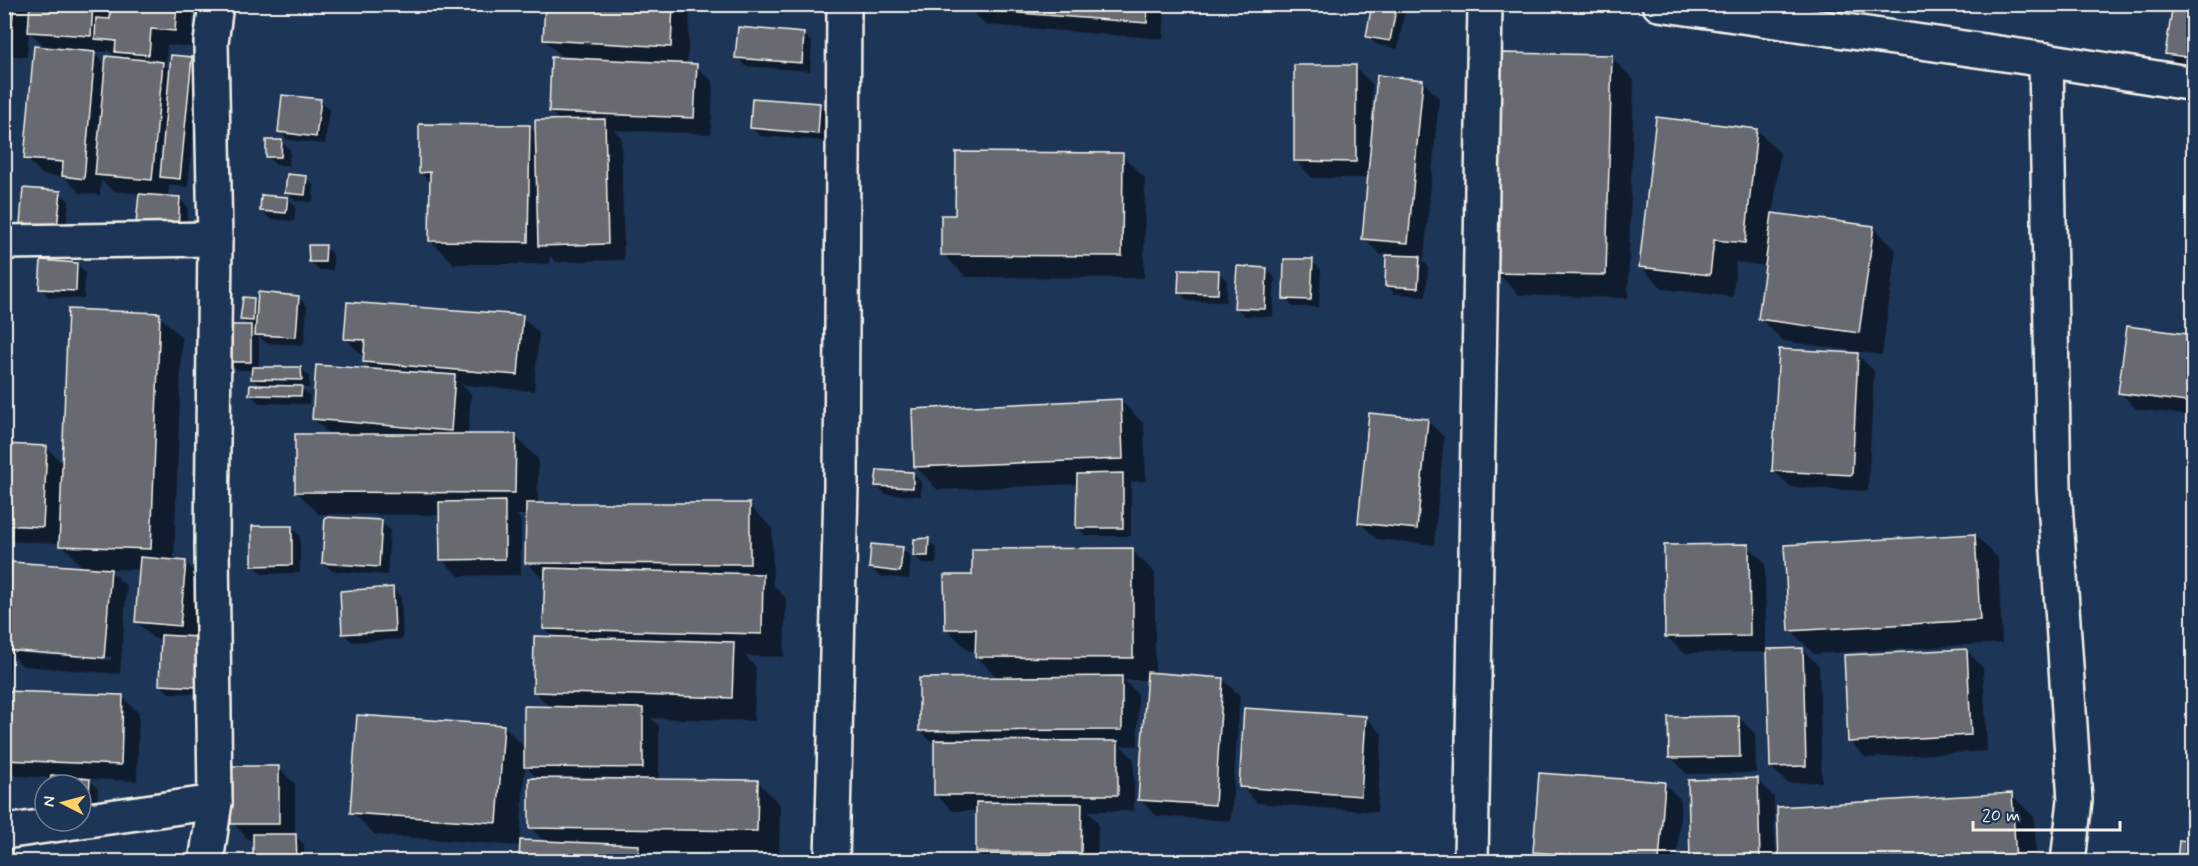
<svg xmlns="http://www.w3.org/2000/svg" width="2198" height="866" font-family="Mynerve,sans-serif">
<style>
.shadow{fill:#0007;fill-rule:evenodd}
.building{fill:#676b71;stroke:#f4f1e8;stroke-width:1.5}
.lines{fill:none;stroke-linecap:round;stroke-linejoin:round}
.minor-casing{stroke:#f4f1e8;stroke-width:38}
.minor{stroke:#1d3557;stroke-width:33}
</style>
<rect width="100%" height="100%" fill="#1d3557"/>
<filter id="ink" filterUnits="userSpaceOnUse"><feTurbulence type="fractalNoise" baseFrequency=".0167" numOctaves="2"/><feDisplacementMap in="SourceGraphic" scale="12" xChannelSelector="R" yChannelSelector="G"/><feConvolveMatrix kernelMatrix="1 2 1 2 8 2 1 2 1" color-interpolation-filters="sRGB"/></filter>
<g filter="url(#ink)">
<!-- shadow -->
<g class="shadow">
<path d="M4 4H194L191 47 167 45 166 66 171 72 191 59 200 67 188 187 169 185 168 198 180 199 188 207 186 236 137 223 140 194 113 191 101 180 100 195 80 193 64 177 43 175 26 158 47 49 29 31 27 57 4 55ZM107 49 114 55 121 56 124 59 106 65 92 51 107 52Z"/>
<polygon points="446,4 680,4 690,14 687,65 696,66 713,82 711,134 614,130 621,137 624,260 556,262 550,256 550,264 454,264 431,241 431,184 420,172 529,126 537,134 560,121 550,111 577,60 577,57 561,56 544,39 546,11"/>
<polygon points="970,4 1163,4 1165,7 1163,39 986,25 969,8"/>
<polygon points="1373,4 1400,4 1405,10 1398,49 1377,45 1368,36"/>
<polygon points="2194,6 2194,65 2175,62 2167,53"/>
<polygon points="804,34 812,43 810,71 745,66 737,57"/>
<polygon points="1611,57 1634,80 1628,298 1519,295 1496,272"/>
<polygon points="1355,67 1372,84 1372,122 1374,122 1422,81 1439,98 1424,259 1421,259 1428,266 1426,296 1395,294 1386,285 1388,256 1381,255 1364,239 1369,178 1312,178 1296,161"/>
<polygon points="320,101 329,109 325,144 288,140 280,131"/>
<polygon points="819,104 828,113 826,141 760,136 752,128"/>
<polygon points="1757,130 1780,153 1773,214 1873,227 1896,250 1882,355 1783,341 1760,318 1767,266 1736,262 1733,297 1663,289 1640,266"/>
<polygon points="281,141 290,150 289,165 276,165 267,156"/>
<polygon points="1122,155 1145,178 1144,278 966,277 943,254 957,217"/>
<polygon points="306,177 314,186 313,202 295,201 287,192"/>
<polygon points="60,193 69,201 65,235 30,232 21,223"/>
<polygon points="287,198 296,207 294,221 270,219 262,211"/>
<polygon points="325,247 333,255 333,270 319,270 310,262"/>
<polygon points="1312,261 1321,270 1319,307 1293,307 1285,298"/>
<polygon points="77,264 85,273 84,299 49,297 41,288"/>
<polygon points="1267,269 1275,278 1273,317 1245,316 1236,307"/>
<polygon points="1218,272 1227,280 1226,302 1188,301 1179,292"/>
<polygon points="298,297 307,306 304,345 266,343 259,336 259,369 301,368 309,377 309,388 301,388 310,396 309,404 259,403 251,394 261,387 253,379 253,370 238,370 229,362 249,327 242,319 254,300 259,305"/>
<path d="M159 315 182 338 174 561 185 562 202 579 205 694 169 693 160 684 162 639 153 638 136 621 141 570 109 569 127 587 120 674 23 666 11 654 8 692 122 697 139 713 137 781 89 779 98 789 96 820 81 819V785H51L52 778 16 776 4 764V566L12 573 84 569 61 543 4 541V446L46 447 64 465ZM22 650 112 657 111 660 22 653Z"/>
<path d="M522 317 539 333 534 391 462 385 471 394 468 436H515L538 459V504L749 505 772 528 773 585 786 598 784 657 745 656 756 667 754 721 651 718 659 726V781H757L780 805 779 853 643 852 653 862H520L521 846 375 835 352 812 504 726 525 748 551 708 535 692 554 638 544 629 546 582 527 563V515H516L521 520V575L459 576 442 560 441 515 319 514 296 491 330 436 314 419 374 371 365 362V356L362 355 345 338ZM525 766 539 780 530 827 545 842 520 841Z"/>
<polygon points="2194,337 2194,416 2136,409 2120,392"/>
<polygon points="1857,354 1874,371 1868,491 1791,487 1774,471"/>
<polygon points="1121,401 1144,424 1146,481 1131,482 1131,536 1086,536 1077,527 1078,484 938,490 915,466"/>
<polygon points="1427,420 1444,437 1434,545 1376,539 1360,522"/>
<polygon points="913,473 921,482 921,496 885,494 877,485"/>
<polygon points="381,522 390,530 387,575 332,571 323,562"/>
<polygon points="291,527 300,536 300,573 262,574 254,565"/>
<polygon points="1975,535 1998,558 2002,643 1814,654 1791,631"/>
<polygon points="928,540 937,549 936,564 923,564 914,555"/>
<polygon points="1748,546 1765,563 1766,650 1802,649 1819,666 1822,782 1788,783 1771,767 1768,652 1684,653 1667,637"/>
<polygon points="902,549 911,557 909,579 879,576 870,568"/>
<polygon points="1132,550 1155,573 1155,674 1223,679 1240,696 1231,821 1157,816 1140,800 1148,680 1124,680 1138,694 1138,746 1121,746 1134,759 1134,811 1088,811 1098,822 1097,862 988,862 978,852 978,811 953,811 936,795 936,746 921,731 999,679 977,657 977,651 969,651 946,628 974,577"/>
<polygon points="392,589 401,597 403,639 352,642 344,634"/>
<polygon points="1967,651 1983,668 1987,751 1866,758 1850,741"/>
<polygon points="1365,717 1382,734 1377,812 1257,803 1241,786"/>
<polygon points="1739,717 1755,734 1756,773 1687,774 1671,757"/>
<polygon points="278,767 295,784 295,836 304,844 304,862 255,862 255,840 249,840 233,823"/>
<polygon points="1758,780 1774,797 1776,862 1691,862"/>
<polygon points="1664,783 1681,800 1677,862 1544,862 1534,852"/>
<polygon points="2011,794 2034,817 2037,862 1781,862"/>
</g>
<!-- building -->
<g class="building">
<polygon points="4,4 14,4 10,41 4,41"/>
<polygon points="30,4 93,4 91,36 28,32"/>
<polygon points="111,4 177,4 175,31 151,29 149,55 115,52 116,41 95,39 96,18 110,19"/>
<polygon points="545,4 673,4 671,47 543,40"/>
<polygon points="968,4 1148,4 1147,23 968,9"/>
<polygon points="1372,4 1397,4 1390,41 1366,37"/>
<polygon points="2173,4 2194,5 2194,58 2165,54"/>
<polygon points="738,27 804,33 802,63 735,58"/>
<polygon points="34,46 95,52 84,179 62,176 63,162 24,159"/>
<polygon points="1500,53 1612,55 1606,275 1494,273"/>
<polygon points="171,55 192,57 180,179 160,177"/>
<polygon points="106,56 163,62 152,180 95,175"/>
<polygon points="551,57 697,64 694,118 549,112"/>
<polygon points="1294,65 1356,65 1356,162 1294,161"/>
<polygon points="1377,75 1423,80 1408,243 1362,239"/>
<polygon points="282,95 321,99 316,137 278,132"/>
<polygon points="752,98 820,103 818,134 750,128"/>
<polygon points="1656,117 1757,129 1745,243 1714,240 1710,275 1639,267"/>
<polygon points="605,119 608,244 538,246 535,120"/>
<polygon points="419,124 530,125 528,242 429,241 430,172 419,173"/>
<polygon points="266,140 282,140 281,157 266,157"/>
<polygon points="956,152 1123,153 1122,256 941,255 941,215 955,215"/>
<polygon points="287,174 307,176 305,195 285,193"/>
<polygon points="23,188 61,191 57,228 20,224"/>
<polygon points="139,194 180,197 178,228 136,224"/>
<polygon points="261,195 288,197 286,213 260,211"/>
<polygon points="1772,213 1874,226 1859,333 1758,319"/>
<polygon points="308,245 326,245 325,262 309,262"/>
<polygon points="1386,255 1420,256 1418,288 1385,286"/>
<polygon points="1284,259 1313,259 1311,300 1283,299"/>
<polygon points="41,260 77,263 76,291 39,289"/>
<polygon points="1237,266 1267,268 1265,309 1234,308"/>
<polygon points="1179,269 1219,270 1218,294 1178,293"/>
<polygon points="258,292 299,296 296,337 255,335"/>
<polygon points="243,297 254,298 253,321 240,320"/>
<polygon points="347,302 523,315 518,375 363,362 365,340 344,339"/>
<polygon points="68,309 160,313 151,549 59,546"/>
<rect x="228" y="325" width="23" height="37"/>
<polygon points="2127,326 2194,335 2194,403 2118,393"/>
<polygon points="1779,349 1858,353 1852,475 1772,471"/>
<polygon points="316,365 455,375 451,431 312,419"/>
<polygon points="252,367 301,367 302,380 251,379"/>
<polygon points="250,385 302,386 301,396 249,395"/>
<polygon points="1121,399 1123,459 914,467 912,409"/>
<polygon points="1369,413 1428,419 1417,529 1358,523"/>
<polygon points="295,434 516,434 515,493 295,492"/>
<polygon points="4,444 47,446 43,527 4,525"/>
<polygon points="877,470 913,472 913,488 875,486"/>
<polygon points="1123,473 1123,528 1076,528 1077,474"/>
<polygon points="505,501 505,559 440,560 439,502"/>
<polygon points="526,503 750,503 750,564 525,563"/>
<polygon points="325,517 382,520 379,567 322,563"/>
<polygon points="252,526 292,526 292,565 252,566"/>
<polygon points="1975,534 1980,620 1789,631 1784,545"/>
<polygon points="929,538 928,556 913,556 914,539"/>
<polygon points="871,544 903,547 900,572 869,568"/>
<polygon points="1749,544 1750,636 1665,637 1664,545"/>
<polygon points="1133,548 1133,658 975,657 976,629 945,629 944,575 972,575 972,549"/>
<polygon points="140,557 186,561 180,626 135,622"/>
<polygon points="11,562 111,569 104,658 5,650"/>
<polygon points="545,568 763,574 762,634 543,629"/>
<polygon points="393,587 395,631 342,634 340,591"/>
<polygon points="161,635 199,637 197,687 159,685"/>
<polygon points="534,636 734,642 732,698 533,692"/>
<polygon points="1803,648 1806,766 1770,767 1767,649"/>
<polygon points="1967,649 1971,735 1848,742 1844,655"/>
<polygon points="1147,672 1223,678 1215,805 1138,800"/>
<polygon points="1122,676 1122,730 919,731 919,678"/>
<polygon points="4,691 123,695 121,765 4,760"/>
<polygon points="524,706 643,708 643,768 524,767"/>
<polygon points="1244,708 1366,716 1361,796 1239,787"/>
<polygon points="357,715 504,725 497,823 350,813"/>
<polygon points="1739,716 1740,757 1669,758 1668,717"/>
<polygon points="934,740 1118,741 1118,795 934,795"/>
<rect x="231" y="766" width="48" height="58"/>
<polygon points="1539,773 1665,782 1659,862 1533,852"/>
<polygon points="51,775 90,779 88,812 81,812 81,785 50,785"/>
<polygon points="529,778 758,780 757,831 529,828"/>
<polygon points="1758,778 1760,862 1690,862 1688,780"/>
<polygon points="2012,793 2016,862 1779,862 1777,807"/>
<polygon points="976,802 1082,803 1081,853 976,852"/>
<polygon points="253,834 296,834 297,862 253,862"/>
<polygon points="520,840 639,845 638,862 519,862"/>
<polygon points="2179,840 2194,842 2194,862 2177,862"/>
</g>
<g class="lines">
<!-- minor casing -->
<g class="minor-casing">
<g id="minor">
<polyline points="1659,4 2046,60 2194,84"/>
<polyline points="2046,60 2054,488 2075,800 2068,862"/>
<polyline points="4,242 215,239"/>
<polyline points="4,832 215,802"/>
<polyline points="206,862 215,802 212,544 215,239 211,43 216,4"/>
<polyline points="832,862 841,485 844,4"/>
<polyline points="1471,862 1485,4"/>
</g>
</g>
<!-- minor -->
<use href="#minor" class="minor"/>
</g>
</g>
<!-- margin -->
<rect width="2198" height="866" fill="none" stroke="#1d3557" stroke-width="24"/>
<rect x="12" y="12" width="2174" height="842" fill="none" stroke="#f4f1e8" stroke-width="2" filter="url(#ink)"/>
<!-- north arrow -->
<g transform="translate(63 803) rotate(276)"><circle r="28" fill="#1d3557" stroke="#738091" stroke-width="1.5"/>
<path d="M0-4.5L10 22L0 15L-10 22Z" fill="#ffd166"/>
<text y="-9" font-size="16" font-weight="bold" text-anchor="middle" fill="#f4f1e8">N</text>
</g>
<!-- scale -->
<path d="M1973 821v9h147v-9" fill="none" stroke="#f4f1e8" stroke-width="3"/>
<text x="1982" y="821" font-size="18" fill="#f4f1e8" stroke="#1d3557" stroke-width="4.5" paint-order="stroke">20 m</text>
</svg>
